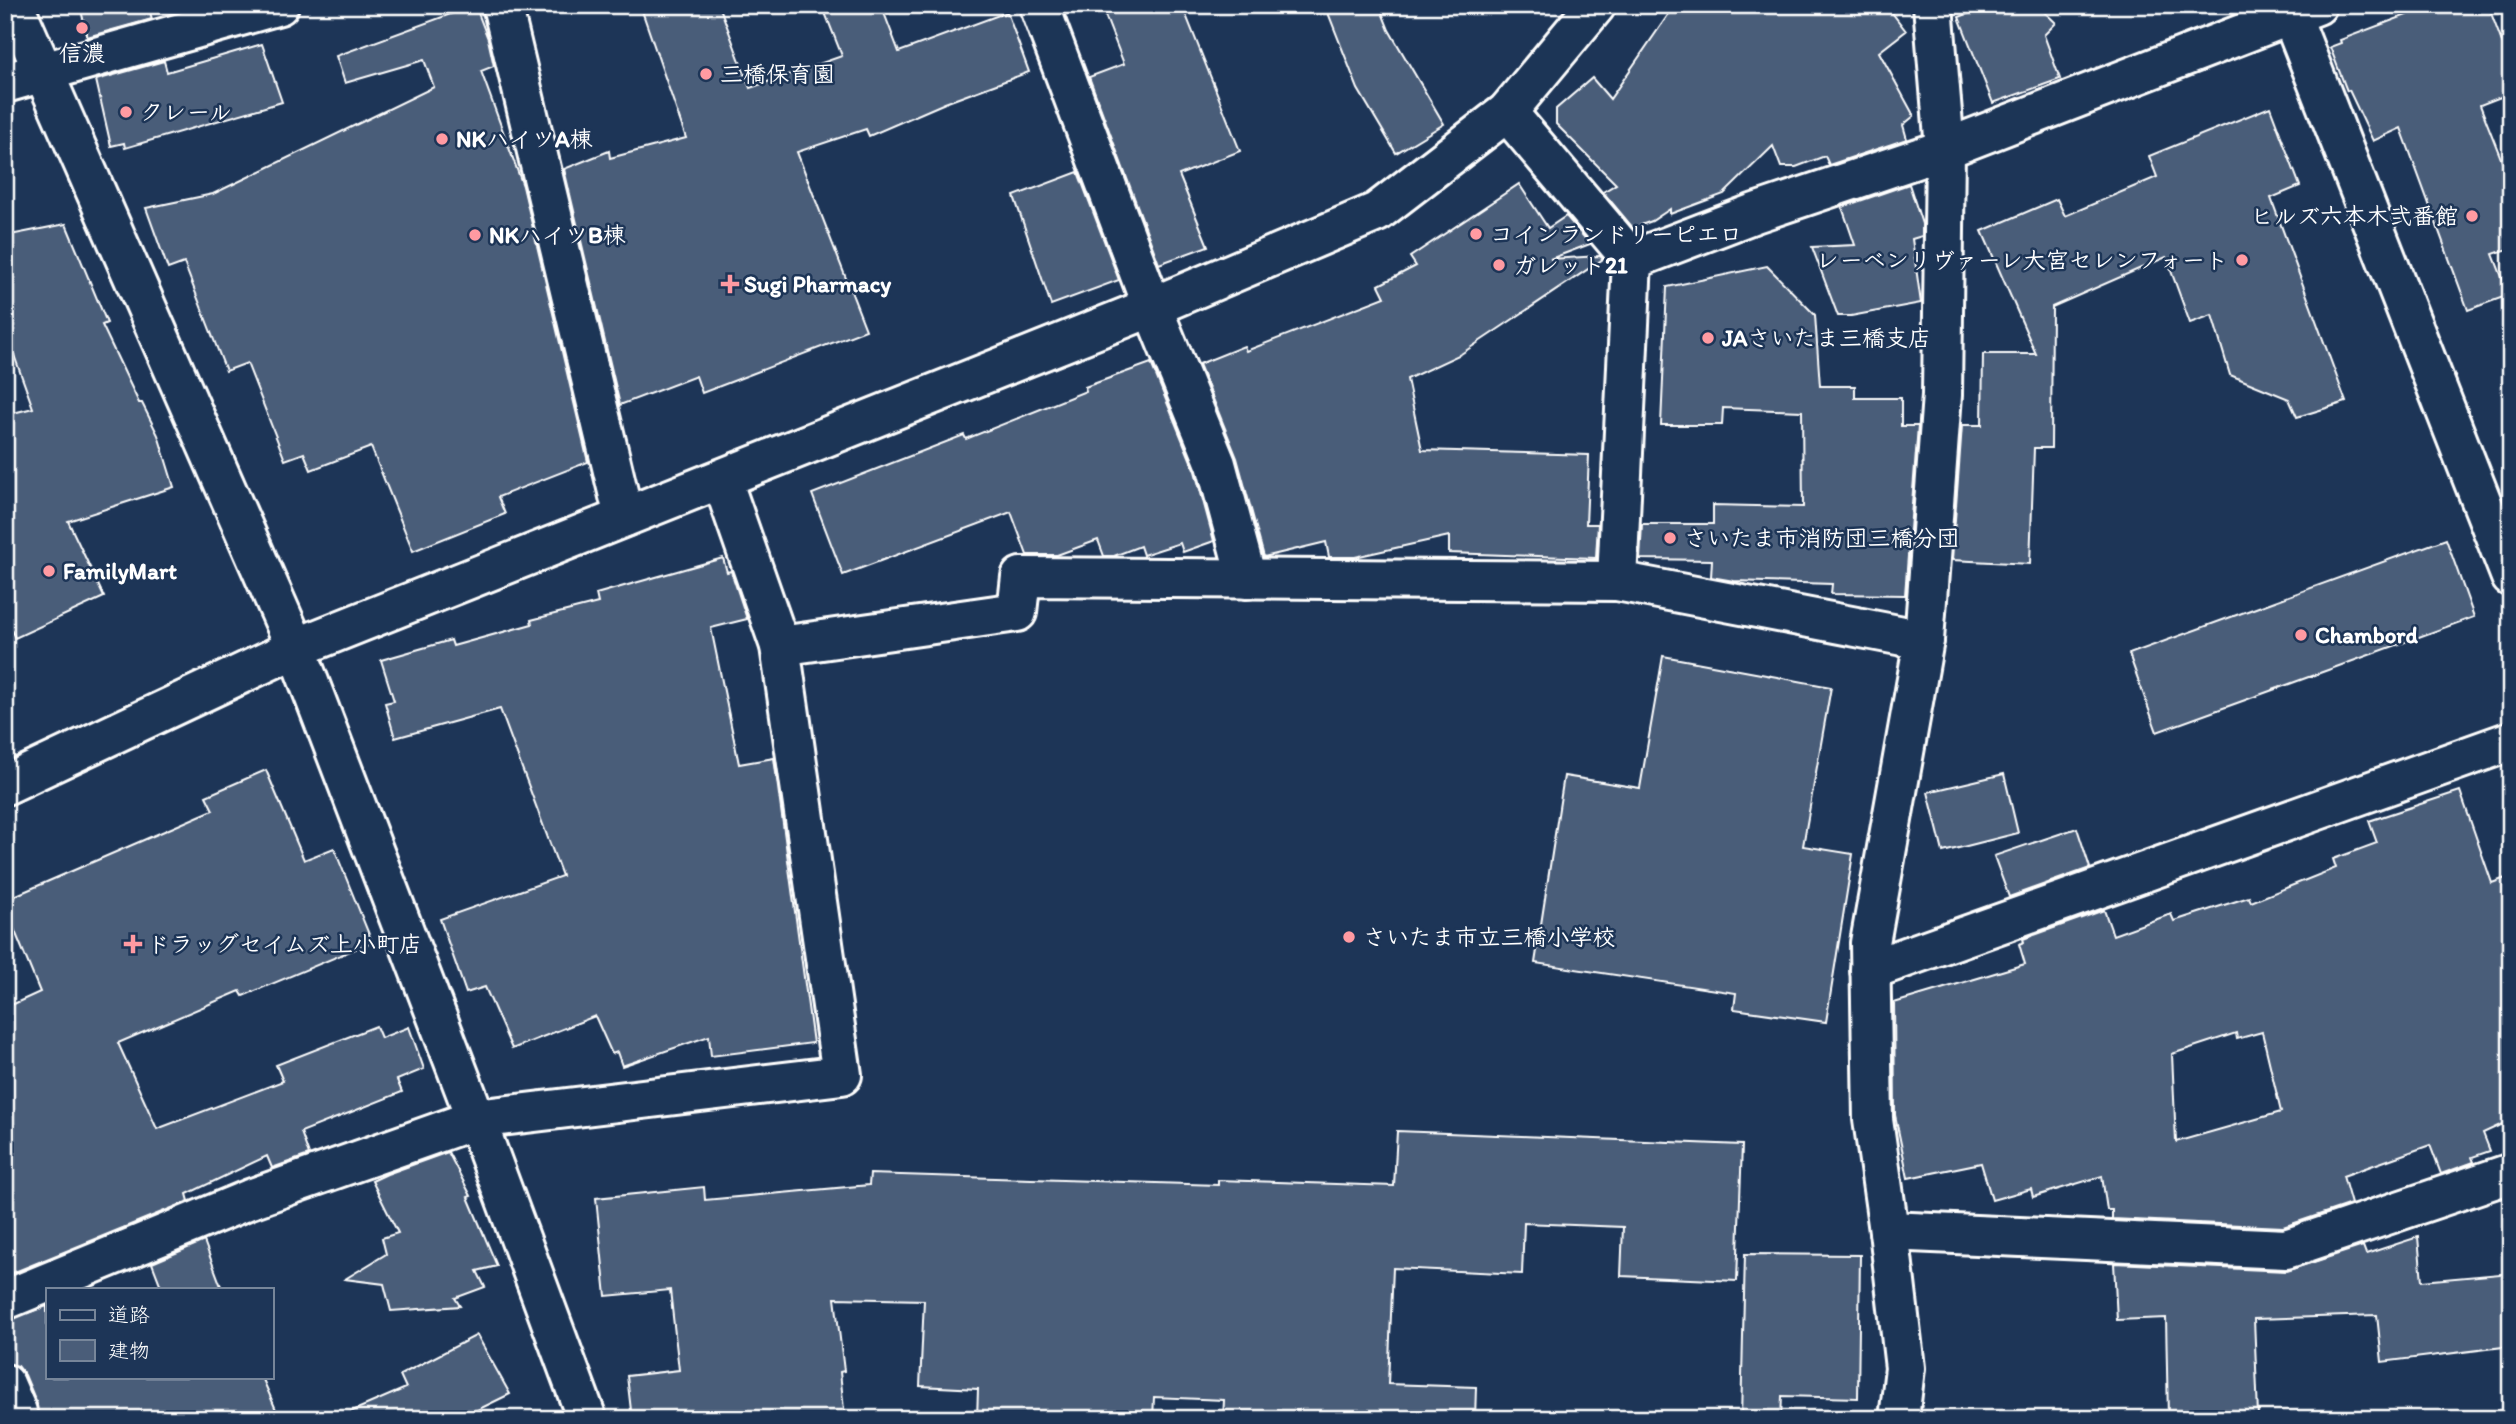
<svg xmlns="http://www.w3.org/2000/svg" width="2516" height="1424" font-family="Itim,'Klee One',sans-serif">
<style>
.building{fill:#4a5d79;stroke:#fff;stroke-width:2;fill-rule:evenodd}
.lines{fill:none;stroke-linecap:round;stroke-linejoin:round}
.minor-casing{stroke:#fff;stroke-width:44}
.minor{stroke:#1d3557;stroke-width:38}
.poi-dot{fill:#ff9aa2;stroke:#1d3557;stroke-width:2.5}
.labels{text-anchor:middle;stroke-width:5;stroke-linejoin:round;paint-order:stroke}
.poi-label{font-size:23px;font-weight:bold;fill:#fff;stroke:#1d3557;text-anchor:start}
</style>
<rect width="100%" height="100%" fill="#1d3557"/>
<filter id="ink" filterUnits="userSpaceOnUse"><feTurbulence type="fractalNoise" baseFrequency=".0143" numOctaves="2"/><feDisplacementMap in="SourceGraphic" scale="14" xChannelSelector="R" yChannelSelector="G"/><feConvolveMatrix kernelMatrix="1 2 1 2 8 2 1 2 1" color-interpolation-filters="sRGB"/></filter>
<g filter="url(#ink)">
<!-- building -->
<g class="building">
<polygon points="80,5 148,5 152,19 87,37"/>
<polygon points="475,5 488,39 494,66 481,71 523,186 588,462 498,497 505,514 413,551 371,447 311,470 304,453 285,460 247,363 226,371 184,263 168,269 146,208 213,194 434,87 424,60 345,83 336,56"/>
<polygon points="640,5 719,5 750,88 842,56 822,5 881,5 899,52 1007,12 1029,72 945,103 869,136 866,129 797,152 866,330 702,393 696,376 620,405 564,169 609,151 610,158 686,138"/>
<polygon points="1101,5 1182,5 1240,151 1179,175 1208,246 1159,264 1089,77 1124,64"/>
<polygon points="1325,5 1379,5 1389,30 1444,124 1396,153 1358,89"/>
<polygon points="1675,5 1886,5 1906,31 1879,52 1914,116 1903,125 1907,139 1829,165 1825,156 1796,167 1781,167 1773,146 1724,194 1670,214 1670,209 1652,221 1633,228 1603,192 1616,184 1556,124 1556,109 1592,78 1610,99"/>
<polygon points="1991,5 2037,5 2056,23 2044,35 2060,79 1993,103 1959,17"/>
<polygon points="2433,5 2488,5 2503,45 2511,42 2511,93 2480,105 2511,184 2511,248 2493,254 2509,295 2468,310 2401,128 2373,141 2349,90 2347,91 2330,47 2341,43 2340,40"/>
<polygon points="262,44 282,102 125,148 124,143 111,146 96,80 164,61 167,72"/>
<polygon points="2270,107 2300,186 2271,198 2346,402 2297,417 2289,399 2230,375 2212,315 2190,323 2166,257 2052,307 2051,448 2034,448 2030,564 1952,560 1962,425 1982,425 1983,354 2036,354 1982,231 2057,199 2065,216 2157,177 2149,156"/>
<polygon points="1078,172 1119,280 1051,305 1014,196"/>
<polygon points="1519,184 1548,228 1566,216 1590,244 1550,259 1600,256 1603,259 1461,354 1407,379 1422,450 1589,455 1586,524 1598,524 1596,558 1449,553 1449,536 1355,557 1329,557 1326,542 1264,557 1237,458 1199,364 1244,346 1246,351 1385,297 1379,285 1416,266 1410,257"/>
<polygon points="1909,184 1922,224 1922,236 1912,239 1921,303 1851,316 1838,316 1812,247 1855,245 1842,207"/>
<polygon points="66,224 107,323 102,325 139,403 142,403 158,435 174,487 68,521 104,597 15,638 5,616 5,415 33,408 5,330 5,236"/>
<polygon points="1767,266 1815,315 1820,386 1855,386 1855,398 1901,398 1901,426 1918,426 1905,595 1831,594 1832,584 1734,581 1711,577 1712,560 1640,559 1642,524 1713,524 1713,505 1803,507 1802,411 1723,408 1722,425 1661,425 1667,287"/>
<polygon points="1151,363 1195,471 1214,541 1183,552 1180,543 1143,555 1140,546 1114,556 1104,556 1098,540 1057,555 1027,555 1011,512 843,575 812,494 964,435 966,439 1086,391 1085,387"/>
<polygon points="2446,539 2474,617 2157,732 2129,654"/>
<polygon points="723,558 727,572 731,571 747,619 711,628 739,764 774,758 813,1043 711,1056 709,1036 622,1066 617,1052 612,1054 595,1016 512,1049 485,987 466,993 440,919 562,876 500,709 395,738 385,703 394,701 381,660 451,640 453,646 532,624 531,620 598,603 596,594"/>
<polygon points="1663,656 1831,687 1803,846 1853,854 1826,1022 1734,1009 1736,993 1535,963 1564,776 1640,788"/>
<polygon points="266,770 304,860 334,848 372,942 243,996 240,991 118,1043 157,1129 283,1081 276,1065 376,1026 381,1038 409,1027 424,1069 397,1080 402,1092 301,1132 309,1155 272,1168 267,1156 187,1194 189,1201 5,1276 5,1008 40,992 5,907 5,900 213,810 206,796"/>
<polygon points="2004,774 2018,833 1943,852 1928,792"/>
<path d="M2460 791 2492 883 2511 876V1120L2483 1133 2490 1151 2472 1157 2474 1162 2441 1174 2430 1145 2343 1176 2351 1204 2283 1227 2112 1219V1210H2107L2102 1176 2033 1197 2031 1189 1992 1200 1981 1163 1908 1178 1895 1115 1894 1003 2025 964 2019 944 2024 942 2023 939 2104 910 2113 935 2171 914 2174 921 2249 897 2251 902 2336 868 2333 859 2377 843 2369 821ZM2262 1032 2281 1112 2176 1142 2172 1054 2236 1033 2237 1039Z"/>
<polygon points="2077,828 2090,868 2009,897 1994,856"/>
<polygon points="1397,1131 1742,1145 1737,1281 1621,1276 1623,1227 1524,1223 1522,1274 1393,1268 1388,1384 1476,1387 1475,1419 1223,1419 1224,1400 1154,1397 1153,1419 977,1419 978,1389 920,1386 924,1300 835,1298 844,1371 840,1372 845,1419 632,1419 627,1376 679,1370 670,1290 606,1296 596,1198 704,1187 705,1200 869,1185 870,1174 1218,1185 1218,1180 1394,1186"/>
<polygon points="448,1152 471,1196 468,1197 497,1266 477,1271 485,1287 455,1298 460,1306 391,1311 384,1284 345,1279 386,1254 382,1238 398,1233 372,1181 387,1174"/>
<polygon points="2418,1237 2422,1281 2511,1273 2511,1346 2382,1362 2377,1315 2254,1319 2258,1415 2240,1416 2240,1419 2168,1419 2166,1318 2117,1320 2114,1263 2286,1271 2363,1246 2366,1254"/>
<polygon points="204,1241 222,1289 162,1289 152,1263"/>
<polygon points="1745,1254 1860,1255 1858,1398 1782,1396 1781,1419 1741,1419"/>
<polygon points="47,1306 47,1377 262,1377 280,1419 37,1419 37,1404 25,1375 18,1366 5,1363 5,1321"/>
<polygon points="477,1335 510,1394 459,1419 334,1419 406,1388 400,1375"/>
</g>
<g class="lines">
<!-- minor casing -->
<g class="minor-casing">
<g id="minor">
<polyline points="14,5 296,648 476,1119 587,1419"/>
<polyline points="502,5 624,517"/>
<polyline points="1039,5 1152,307 1216,464 1247,579"/>
<polyline points="2281,5 2291,15 2511,577"/>
<polyline points="5,83 279,5"/>
<polyline points="1507,112 1632,260 1617,581"/>
<polyline points="1632,260 1755,213 1945,149 2317,5"/>
<polyline points="780,646 1017,612 1021,577 1617,581 1924,640"/>
<polyline points="5,785 296,648 1152,307 1377,212 1507,112 1596,5"/>
<polyline points="1870,970 2511,741"/>
<polyline points="1889,1231 2286,1249 2511,1173"/>
<polyline points="5,1300 250,1199 476,1119 842,1075 780,646 722,480"/>
<polyline points="5,1384 17,1412"/>
<polyline points="1899,1419 1905,1368 1889,1231 1873,1119 1870,943 1924,640 1942,395 1945,149 1933,5"/>
</g>
</g>
<!-- minor -->
<use href="#minor" class="minor"/>
</g>
</g>
<!-- markers -->
<g class="poi-dot">
<circle cx="82" cy="28" r="7"/>
<circle cx="706" cy="74" r="7"/>
<circle cx="126" cy="112" r="7"/>
<circle cx="442" cy="139" r="7"/>
<circle cx="2472" cy="216" r="7"/>
<circle cx="1476" cy="234" r="7"/>
<circle cx="475" cy="235" r="7"/>
<circle cx="2242" cy="260" r="7"/>
<circle cx="1499" cy="265" r="7"/>
<path d="M726.5 273.5h7v7h7v7h-7v7h-7v-7h-7v-7h7z"/>
<circle cx="1708" cy="338" r="7"/>
<circle cx="1670" cy="538" r="7"/>
<circle cx="49" cy="571" r="7"/>
<circle cx="2301" cy="635" r="7"/>
<circle cx="1349" cy="937" r="7"/>
<path d="M129.5 933.5h7v7h7v7h-7v7h-7v-7h-7v-7h7z"/>
</g>
<g class="labels">
<!-- poi labels -->
<g class="poi-label">
<text x="82" y="61" text-anchor="middle">信濃</text>
<text x="720" y="82">三橋保育園</text>
<text x="140" y="120">クレール</text>
<text x="456" y="147">NKハイツA棟</text>
<text x="2458" y="224" text-anchor="end">ヒルズ六本木弐番館</text>
<text x="1490" y="242">コインランドリーピエロ</text>
<text x="489" y="243">NKハイツB棟</text>
<text x="2228" y="268" text-anchor="end">レーベンリヴァーレ大宮セレンフォート</text>
<text x="1513" y="273">ガレット21</text>
<text x="744" y="292">Sugi Pharmacy</text>
<text x="1722" y="346">JAさいたま三橋支店</text>
<text x="1684" y="546">さいたま市消防団三橋分団</text>
<text x="63" y="579">FamilyMart</text>
<text x="2315" y="643">Chambord</text>
<text x="1363" y="945">さいたま市立三橋小学校</text>
<text x="147" y="952">ドラッグセイムズ上小町店</text>
</g>
</g>
<!-- margin -->
<rect width="2516" height="1424" fill="none" stroke="#1d3557" stroke-width="28"/>
<rect x="14" y="14" width="2488" height="1396" fill="none" stroke="#fff" stroke-width="2.5" filter="url(#ink)"/>
<!-- legend -->
<rect x="46" y="1288" width="228" height="91" fill="#1d3557" stroke="#77869a" stroke-width="2"/>
<rect x="60" y="1310" width="35" height="10" fill="#1d3557" stroke="#77869a" stroke-width="2"/>
<text x="108" y="1322" font-size="21" fill="#ffffff">道路</text>
<rect x="60" y="1340" width="35" height="21" fill="#4a5d79" stroke="#77869a" stroke-width="2"/>
<text x="108" y="1358" font-size="21" fill="#ffffff">建物</text>
</svg>
